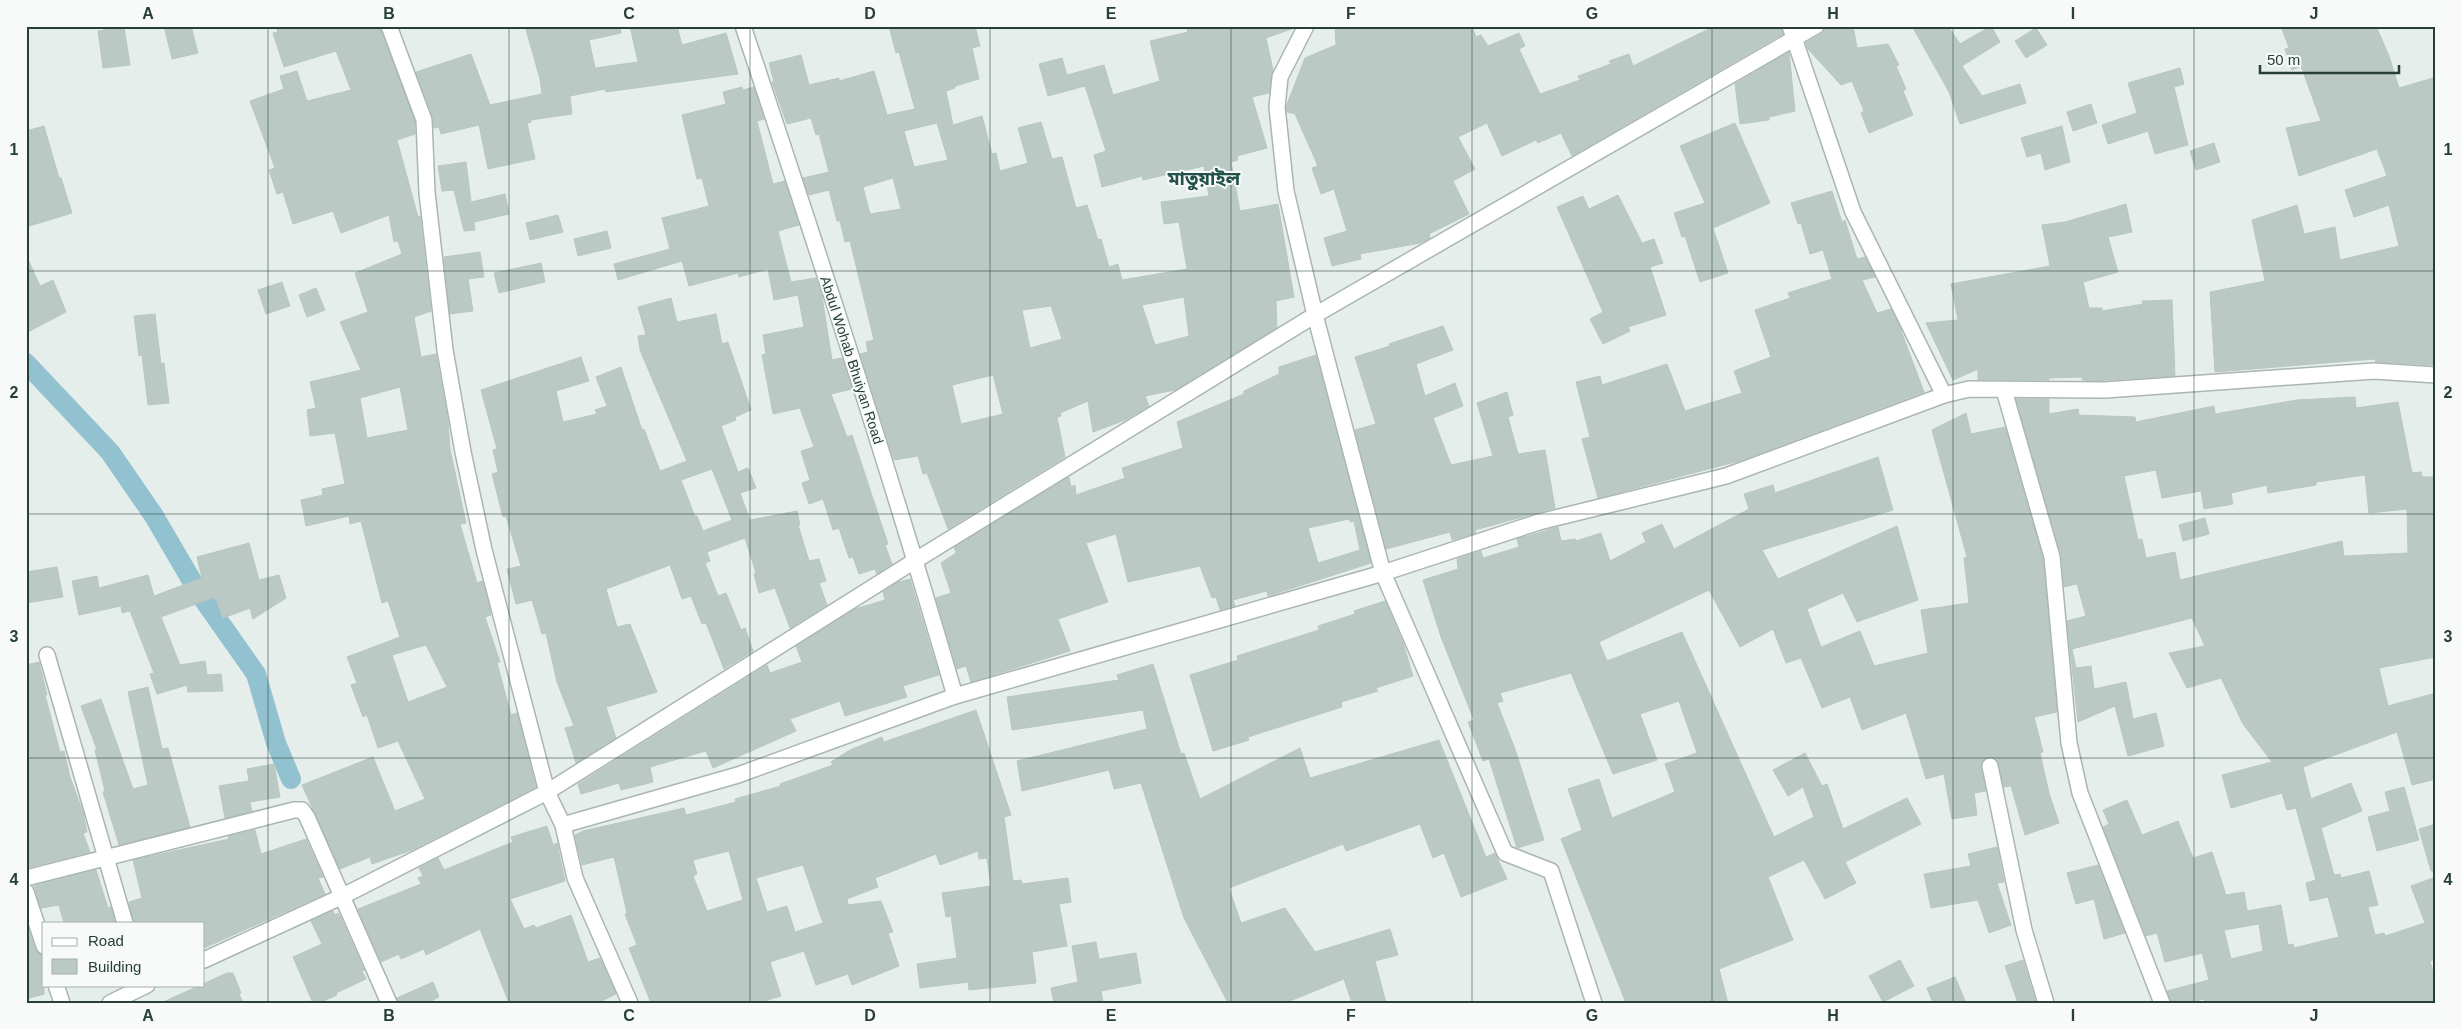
<svg xmlns="http://www.w3.org/2000/svg" width="2462" height="1029" font-family="Helvetica,'Noto Sans Bengali',sans-serif">
<style>
.lines{fill:none;stroke-linecap:round;stroke-linejoin:round}
.canal{stroke:#92c1cf;stroke-width:20}
.building{fill:#bbc9c4;stroke:#b9c7c2;fill-rule:evenodd}
.minor-casing{stroke:#a9b6b2;stroke-width:18}
.tertiary-casing{stroke:#a9b6b2;stroke-width:18}
.minor{stroke:#fff;stroke-width:15}
.tertiary{stroke:#fff;stroke-width:15}
.grid{fill:none;stroke:#263f3a;stroke-width:1;stroke-opacity:0.55}
.labels{text-anchor:middle;stroke-width:4;stroke-linejoin:round;paint-order:stroke}
.street-label{font-size:14px;fill:#263f3a;stroke:#f7faf9}
.district-label{font-size:19px;font-weight:bold;fill:#225149;stroke:#f7faf9}
.neatline{fill:none;stroke:#263f3a;stroke-width:2}
.grid-label{font-size:16px;text-anchor:middle;font-weight:bold;fill:#263f3a}
</style>
<rect width="100%" height="100%" fill="#e6eeeb"/>
<g class="lines">
<!-- canal -->
<polyline class="canal" points="26,363 110,452 154,516 199,593 256,674 276,743 291,779"/>
</g>
<!-- building -->
<g class="building">
<polygon points="164,26 191,26 198,53 172,59"/>
<path d="M276 26H380L415 122V134L397 140 418 217 420 216 431 311 414 317 421 357 436 354 448 421 450 449 466 523 460 524 477 583 482 581 484 585 491 615 485 617 500 662 497 663 511 715 517 713 536 787 412 850 372 864 370 857 340 869 302 785 373 757 395 811 425 799 398 741 378 748 367 715 363 717 351 685 357 683 347 657 400 637 388 601 382 603 361 521 350 524 349 516 306 526 301 500 323 495 322 489 345 484 335 433 310 436 307 410 316 408 310 382 361 370 340 322 368 312 355 273 402 254 398 241 394 242 389 215 341 233 333 211 293 224 283 192 277 194 269 170 275 168 250 101 284 89 280 76 297 71 307 101 351 90 336 51 284 67 273 33 278 32ZM400 387 408 430 367 438 360 398ZM426 645 447 687 408 702 392 655Z"/>
<polygon points="525,26 620,26 621,33 589,40 595,68 638,62 630,26 677,26 682,45 726,33 738,74 606,92 605,89 570,96 572,114 531,120 531,122 527,123 535,159 488,169 479,125 441,134 439,127 434,128 433,117 416,72 471,54 490,105 542,94 540,79"/>
<path d="M889 26H975L980 46 972 48 979 79 955 86V88L946 91 953 125 982 116 992 154 996 153 1000 171 1028 163 1018 128 1041 122 1052 159 1062 157 1076 208 1087 205 1098 240 1101 239 1109 267 1118 264 1122 280 1187 269 1179 222 1164 224 1161 202 1209 196 1204 166 1143 180 1142 176 1102 187 1094 155 1106 151 1085 86 1048 96 1039 64 1062 58 1067 75 1104 65 1113 95 1160 81 1150 41 1188 32 1186 26H1294V28L1266 38 1273 70 1269 93 1252 97 1267 148 1237 156 1238 160 1231 162 1240 211 1278 204 1294 297 1276 301 1277 328 1175 390 1145 396 1149 406 1125 420 1093 432 1088 401 1060 413 1061 416 1057 417 1065 457 948 529 927 473 923 474 918 456 894 460 860 354 868 352 866 342 874 340 850 241 845 242 840 221H837L829 190 809 195 803 178 829 172 819 134 816 135 811 118 787 124 772 82H774L769 63 801 55 809 85 839 78V81L874 71 887 115 915 109 899 52 896 53ZM937 123 948 160 914 167 904 131ZM893 178 901 209 870 214 863 187ZM1184 297 1189 336 1155 345 1142 305ZM1051 306 1062 339 1030 348 1022 310ZM993 375 1003 414 961 424 952 385Z"/>
<polygon points="1335,26 1472,26 1476,37 1481,35 1488,46 1519,33 1525,46 1519,49 1540,94 1580,80 1578,76 1611,64 1609,61 1629,54 1633,66 1715,26 1781,26 1783,34 1572,156 1561,133 1538,143 1536,140 1502,156 1487,123 1458,137 1475,169 1453,181 1469,214 1429,234 1430,238 1420,243 1360,254 1361,259 1332,266 1324,238 1347,231 1334,189 1321,194 1312,168 1318,166 1295,114 1287,112 1286,107 1305,58 1336,45"/>
<polygon points="1825,26 1853,26 1857,48 1888,44 1899,65 1896,66 1906,89 1903,91 1913,115 1869,133 1861,113 1864,111 1852,81 1841,85 1808,49 1806,43 1821,34"/>
<polygon points="1912,26 1948,26 1960,44 1991,26 2000,42 1962,66 1982,96 2020,84 2026,103 1960,124 1949,92"/>
<polygon points="2281,26 2376,26 2389,56 2399,88 2433,78 2436,86 2436,365 2376,362 2375,359 2215,372 2210,292 2265,281 2252,220 2297,205 2304,234 2335,227 2340,260 2399,246 2389,205 2354,217 2345,190 2387,176 2377,149 2299,176 2286,128 2321,121 2301,66 2292,70 2285,49 2289,48"/>
<polygon points="124,27 130,65 103,68 98,31"/>
<polygon points="2036,28 2047,45 2026,58 2015,41"/>
<polygon points="1789,52 1795,111 1769,117 1769,120 1740,124 1735,84"/>
<polygon points="2180,68 2184,84 2174,87 2188,145 2155,154 2148,131 2108,144 2102,125 2137,113 2128,83"/>
<polygon points="742,87 743,90 754,87 764,119 757,121 773,184 785,181 799,225 778,231 791,282 816,278 822,296 832,360 842,358 852,389 831,394 847,437 852,435 888,544 885,545 892,564 877,574 875,569 859,574 853,557 849,558 839,528 833,530 823,499 809,504 802,483 810,480 801,451 814,447 800,408 773,414 762,355 766,354 763,335 804,327 798,295 774,300 768,269 739,277 738,273 689,286 682,261 618,280 614,264 670,249 662,218 709,206 702,178 697,179 682,115 726,104 723,92"/>
<polygon points="2091,104 2097,123 2073,131 2067,112"/>
<polygon points="1735,123 1770,203 1713,228 1728,273 1700,282 1685,236 1682,237 1674,213 1705,203 1680,146"/>
<polygon points="44,126 59,178 61,178 72,213 26,227 26,131"/>
<polygon points="2062,126 2070,162 2045,170 2041,153 2027,157 2021,138"/>
<polygon points="2214,143 2220,162 2196,170 2190,151"/>
<polygon points="466,162 471,202 505,194 509,214 474,222 475,230 464,231 454,190 442,191 438,166"/>
<polygon points="1832,191 1842,222 1845,220 1857,259 1865,257 1875,277 1862,280 1877,313 1891,309 1900,328 1924,392 1739,461 1598,498 1582,439 1590,437 1576,382 1600,376 1602,385 1667,364 1685,411 1742,393 1734,371 1771,357 1755,310 1790,298 1788,293 1832,279 1823,250 1810,254 1801,223 1798,224 1791,203"/>
<polygon points="1618,195 1642,243 1654,239 1663,263 1650,267 1666,315 1628,327 1630,331 1603,344 1590,319 1603,312 1557,207 1583,196 1589,209"/>
<polygon points="2126,204 2132,232 2108,237 2118,272 2083,282 2089,308 2102,308 2102,311 2143,304 2142,301 2172,300 2175,376 2093,381 2082,380 2082,377 2048,378 2049,380 1978,380 1978,369 1953,380 1926,323 1958,320 1951,284 2050,266 2042,225 2065,222"/>
<polygon points="558,215 563,232 530,240 526,223"/>
<polygon points="607,231 611,248 578,256 574,239"/>
<polygon points="480,252 484,277 468,279 473,311 450,314 444,257"/>
<polygon points="26,255 40,286 53,280 66,312 26,333"/>
<polygon points="541,263 545,282 499,293 494,273"/>
<polygon points="282,282 290,306 266,314 258,290"/>
<polygon points="316,288 325,310 307,317 299,295"/>
<path d="M671 298 677 322 716 314 722 344 728 342 751 410 735 417 736 420 721 426 738 472 748 468 756 488 740 493 750 520 797 511 800 525H798L809 561 819 559 826 581 819 583 827 605 790 628 775 588 759 593 754 574 756 573 745 538 707 552 710 561 705 563 718 596 726 593 741 630 745 628 753 651 724 669 706 623 702 624 691 596 682 599 670 565 606 589 617 627 630 624 657 692 606 707 616 738 576 763 565 728 574 726 557 682 546 633 542 634 532 600 516 604 507 569 521 566 506 516 503 517 492 474 498 472 493 450 497 449 481 390 581 357 589 381 556 391 563 422 597 414 595 410 607 406 596 377 621 367 642 430 644 429 660 471 687 461 640 350 638 336 646 335 638 307ZM712 469 732 520 703 531 697 516 695 517 681 480Z"/>
<polygon points="155,314 161,364 164,363 169,403 148,405 142,355 139,356 134,316"/>
<polygon points="1443,326 1453,350 1416,364 1425,396 1455,383 1463,406 1433,418 1451,465 1493,456 1477,403 1507,392 1513,415 1508,417 1518,454 1545,450 1555,508 1475,530 1476,533 1452,540 1450,532 1386,549 1355,430 1376,424 1355,357 1390,346 1389,344"/>
<path d="M1316 355 1371 563 1268 596 1267 591 1233 600 1235 606 1220 610 1216 597 1212 598 1200 566 1128 582 1116 534 1086 543 1108 602 1058 619 1070 651 971 682 966 666 957 669 936 598 951 593 941 563 956 553 954 547 1069 477 1071 487 1075 485 1076 495 1125 478 1122 468 1183 448 1177 422 1244 394V391L1279 374V367ZM1349 519 1350 522 1354 521 1360 550 1318 563 1308 528Z"/>
<path d="M2355 397 2356 408 2398 402 2412 473 2421 472 2422 477H2436V536L2432 537 2436 553V657L2379 668 2388 706 2436 693V779L2412 785 2397 732 2303 767 2311 799 2351 783 2362 811 2321 828 2334 875 2340 874 2341 878 2369 871 2378 905 2368 907 2375 935 2384 933 2385 936 2425 923 2411 886 2436 877V959L2430 961 2436 984V1003H2205L2204 999 2187 1003H2171L2167 991 2209 980 2202 953 2165 962 2157 933 2146 936 2103 827 2109 824 2103 810 2127 800 2142 835 2178 821 2193 858 2212 852 2226 895 2244 892 2247 911 2281 905 2288 945 2293 944 2294 948 2339 937 2328 897 2310 901 2306 883 2316 880 2296 808 2287 810 2282 793 2231 808 2222 775 2272 762 2243 724 2221 678 2187 688 2169 653 2205 646 2192 618 2072 649 2076 668 2091 666 2094 689 2126 682 2133 719 2156 713 2164 746 2128 756 2115 706 2078 722 2067 621 2086 616 2077 584 2064 587 2061 554 2016 399H2049V414L2078 409 2079 415 2135 417 2136 422 2214 406 2215 414 2297 400ZM2156 470 2162 498 2201 491 2204 509 2233 504 2231 493 2267 485 2268 493 2316 485V482L2365 475 2369 513 2407 509 2408 553 2344 556 2342 541 2180 580 2175 552 2146 558 2142 539 2138 540 2124 476ZM2259 924 2263 951 2231 959 2224 930Z"/>
<polygon points="1966,413 1971,434 2005,427 2043,559 2057,712 2034,717 2043,752 2040,753 2049,793 2059,823 2025,835 2011,786 2004,787 1997,760 1989,757 1981,764 1986,791 1974,793 1977,815 1952,819 1944,774 1926,779 1906,713 1862,730 1850,697 1822,708 1801,658 1786,663 1773,629 1740,647 1709,590 1599,642 1607,661 1682,632 1774,837 1814,817 1803,787 1788,796 1773,770 1805,753 1822,786 1827,784 1843,829 1907,798 1921,824 1845,862 1856,883 1825,899 1804,860 1768,877 1793,940 1719,969 1728,1003 1626,1003 1561,839 1582,830 1568,789 1599,779 1612,818 1675,792 1665,764 1697,753 1679,701 1640,714 1657,760 1613,774 1571,673 1500,693 1503,701 1497,703 1515,749 1544,840 1517,848 1489,759 1483,761 1468,722 1474,720 1441,637 1423,580 1458,569 1457,559 1481,551 1483,558 1519,547 1517,539 1558,527 1561,541 1575,539 1576,541 1601,533 1610,561 1646,542 1642,533 1662,524 1674,549 1749,509 1744,494 1773,485 1775,493 1878,457 1893,510 1762,550 1778,579 1897,526 1918,600 1857,622 1843,593 1807,609 1821,647 1860,631 1874,666 1928,653 1921,610 1969,603 1964,558 1967,557 1932,430"/>
<polygon points="2205,518 2209,534 2183,541 2179,525"/>
<polygon points="249,543 259,580 279,575 286,598 253,619 250,608 223,618 215,597 161,617 180,665 205,661 207,675 221,674 223,691 188,692 187,685 157,694 150,674 154,673 130,611 122,613 121,606 79,615 72,581 97,576 99,588 148,575 154,596 202,578 197,557"/>
<polygon points="57,567 63,597 26,603 26,572"/>
<polygon points="910,579 939,675 903,686 907,697 845,716 840,701 790,719 796,731 713,768 706,751 650,767 653,782 621,790 619,783 581,794 578,784 767,665 770,673 802,662 796,646 855,609 885,600 883,592 898,582"/>
<polygon points="1385,601 1403,643 1413,676 1376,688 1378,691 1341,702 1342,707 1248,737 1249,740 1213,751 1190,675 1238,660 1237,656 1319,630 1318,626 1355,614 1354,611"/>
<polygon points="39,662 47,695 45,695 60,752 64,751 70,777 83,812 87,832 83,833 90,852 26,868 26,665"/>
<polygon points="1153,664 1181,754 1184,753 1200,799 1300,748 1310,778 1439,740 1486,857 1495,853 1507,879 1461,897 1444,853 1433,858 1420,824 1346,851 1343,844 1229,888 1241,923 1285,908 1315,952 1390,929 1398,955 1375,961 1386,1003 1352,1003 1344,979 1285,1003 1228,1003 1184,918 1141,783 1114,789 1109,770 1022,791 1017,761 1147,729 1143,710 1012,730 1007,697 1119,680 1117,675"/>
<polygon points="148,687 162,749 168,748 190,827 119,845 103,792 105,791 95,750 97,750 81,706 101,699 133,789 148,785 128,692"/>
<path d="M976 710 1011 815 1004 817 1013 881 1021 880 1022 884 1068 878 1071 902 1059 904 1067 946 1032 952 1036 983 969 990 968 982 920 988 917 964 957 958 951 916 946 917 942 893 991 886 987 858 979 859 978 851 940 865 936 854 875 878 878 887 847 899 848 905 881 901 893 932 888 933 899 966 852 985 848 974 816 985 804 951 770 962 781 996 758 1003H651L629 948 637 945 625 914 627 913 614 857 582 865 575 835 583 831 684 808 686 815 736 802 735 799 781 786 780 784 833 765 831 762 850 750 882 737 884 742ZM729 851 743 900 707 911 693 876 697 874 693 860ZM803 865 823 923 795 932 787 906 767 912 756 878Z"/>
<polygon points="274,764 280,797 250,802 252,811 225,818 219,786 249,781 247,769"/>
<polygon points="2404,787 2419,840 2377,851 2368,817 2390,811 2385,792"/>
<polygon points="2436,824 2436,871 2431,871 2419,829"/>
<polygon points="547,826 553,845 557,843 565,881 510,899 524,929 534,925 536,928 571,915 588,962 600,958 616,994 598,1003 509,1003 480,929 426,955 424,949 401,959 399,954 381,962 358,909 421,884 418,878 423,876 419,868 438,858 444,870 513,842 511,837"/>
<polygon points="255,830 261,854 306,839 323,877 318,878 325,894 204,948 204,923 134,923 129,902 142,898 133,860 229,839 228,836"/>
<polygon points="1997,847 2004,882 1997,883 2011,925 1989,933 1978,900 1931,908 1924,874 1971,866 1968,854"/>
<polygon points="2098,865 2125,933 2104,939 2094,899 2076,904 2067,873"/>
<polygon points="96,870 108,908 111,907 115,923 64,923 59,905 41,908 34,886"/>
<polygon points="333,911 335,915 338,913 340,916 364,970 362,971 366,979 336,993 337,995 319,1003 313,1003 293,957 322,944 311,921"/>
<polygon points="26,922 35,949 42,955 44,963 44,994 26,999"/>
<polygon points="1096,942 1099,959 1136,953 1141,983 1101,991 1103,1003 1054,1003 1051,988 1078,982 1072,946"/>
<polygon points="1900,960 1914,986 1883,1002 1869,976"/>
<polygon points="2023,960 2036,1003 2018,1003 2005,966"/>
<polygon points="227,973 233,973 241,993 239,994 243,1003 161,1003"/>
<polygon points="1955,977 1966,1003 1933,1003 1927,988"/>
<polygon points="433,982 439,997 427,1003 398,1003 397,998"/>
</g>
<g class="lines">
<!-- minor casing -->
<g class="minor-casing">
<g id="minor">
<polyline points="389,26 424,120 427,193 445,350 463,452 484,550 547,792 916,560"/>
<path d="M743 26C817 248 890 471 955 696"/>
<polyline points="1306,26 1280,77 1277,107 1286,191 1315,315 1383,573 1505,853 1551,871 1594,1003"/>
<polyline points="1790,26 1853,212 1944,395"/>
<polyline points="2004,390 2052,557 2069,743 2080,793 2162,1003"/>
<polyline points="47,655 125,923"/>
<polyline points="1990,766 2024,930 2046,1003"/>
<polyline points="26,878 294,810 302,810 307,817 389,1003"/>
<polyline points="26,892 44,946"/>
<polyline points="56,985 62,1003"/>
</g>
</g>
<!-- tertiary casing -->
<g class="tertiary-casing">
<g id="tertiary">
<polyline points="916,560 1315,315 1816,26"/>
<polyline points="563,825 738,775 955,696 1383,573 1539,522 1726,476 1944,395 1969,389 2105,390 2374,371 2436,375"/>
<polyline points="204,960 343,896 547,792 563,825 575,878 630,1003"/>
<polyline points="110,1003 147,985"/>
</g>
</g>
<!-- minor -->
<use href="#minor" class="minor"/>
<!-- tertiary -->
<use href="#tertiary" class="tertiary"/>
</g>
<!-- grid -->
<path class="grid" d="M268 26V1003M509 26V1003M750 26V1003M990 26V1003M1231 26V1003M1472 26V1003M1712 26V1003M1953 26V1003M2194 26V1003M26 271H2436M26 514H2436M26 758H2436"/>
<g class="labels">
<!-- street labels -->
<g class="street-label">
<text transform="translate(852 360) rotate(72)" y="5">Abdul Wohab Bhuiyan Road</text>
</g>
<!-- district labels -->
<g class="district-label">
<text x="1204" y="185">মাতুয়াইল</text>
</g>
</g>
<!-- border -->
<rect width="2462" height="1029" fill="none" stroke="#f7faf9" stroke-width="55"/>
<!-- legend -->
<rect x="42" y="922" width="162" height="65" fill="#f7faf9" stroke="#a3afad"/>
<rect x="52" y="938" width="25" height="8" fill="#ffffff" stroke="#a3afad"/>
<text x="88" y="946" font-size="15" fill="#263f3a">Road</text>
<rect x="52" y="959" width="25" height="15" fill="#bbc9c4" stroke="#a3afad"/>
<text x="88" y="972" font-size="15" fill="#263f3a">Building</text>
<!-- scale -->
<path d="M2260 65v8h139v-8" fill="none" stroke="#263f3a" stroke-width="2.5"/>
<text x="2267" y="65" font-size="15" fill="#263f3a" stroke="#f7faf9" stroke-width="4" paint-order="stroke">50 m</text>
<rect x="28" y="28" width="2406" height="974" class="neatline"/>
<g class="grid-label">
<text x="148" y="19">A</text>
<text x="389" y="19">B</text>
<text x="629" y="19">C</text>
<text x="870" y="19">D</text>
<text x="1111" y="19">E</text>
<text x="1351" y="19">F</text>
<text x="1592" y="19">G</text>
<text x="1833" y="19">H</text>
<text x="2073" y="19">I</text>
<text x="2314" y="19">J</text>
<text x="14" y="155">1</text>
<text x="2448" y="155">1</text>
<text x="14" y="398">2</text>
<text x="2448" y="398">2</text>
<text x="14" y="642">3</text>
<text x="2448" y="642">3</text>
<text x="14" y="885">4</text>
<text x="2448" y="885">4</text>
<text x="148" y="1021">A</text>
<text x="389" y="1021">B</text>
<text x="629" y="1021">C</text>
<text x="870" y="1021">D</text>
<text x="1111" y="1021">E</text>
<text x="1351" y="1021">F</text>
<text x="1592" y="1021">G</text>
<text x="1833" y="1021">H</text>
<text x="2073" y="1021">I</text>
<text x="2314" y="1021">J</text>
</g>
</svg>
